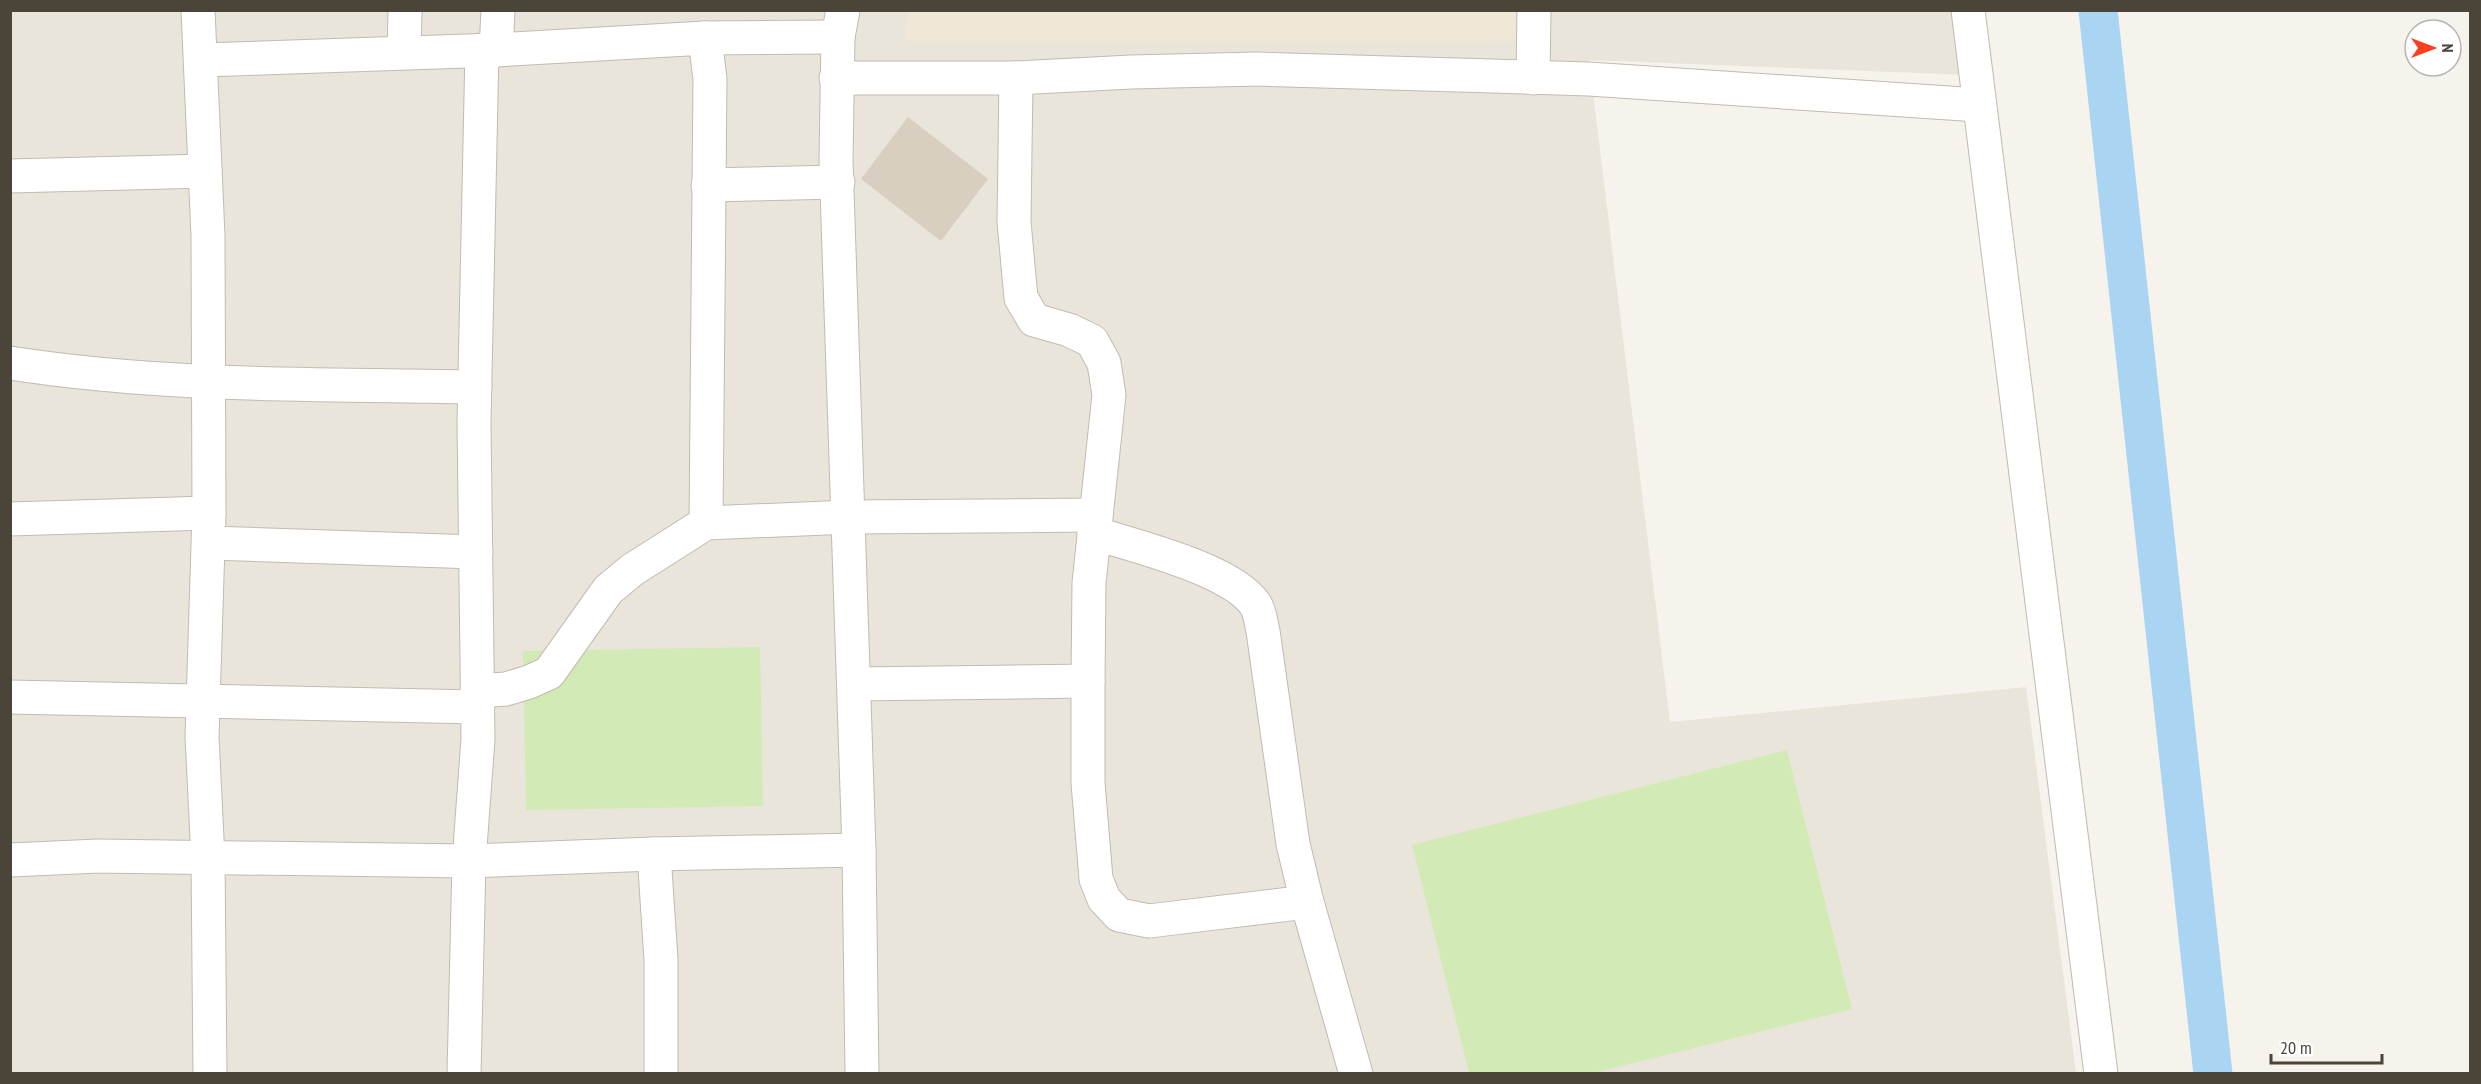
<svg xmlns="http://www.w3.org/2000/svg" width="2481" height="1084" font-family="'PT Sans Narrow',sans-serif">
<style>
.residential{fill:#eae5da}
.education{fill:#efe8d6}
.green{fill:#d2eab5}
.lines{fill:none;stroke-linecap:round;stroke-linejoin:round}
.canal{stroke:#a9d4f2;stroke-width:39}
.building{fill:#d8cfc1}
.minor-casing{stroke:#c2bbae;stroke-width:35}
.minor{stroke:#fff;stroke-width:33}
</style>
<rect width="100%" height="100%" fill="#f6f3ec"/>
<!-- residential -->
<polygon class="residential" points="10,11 1960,11 1969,75 1589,60 1670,722 2026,687 2076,1073 11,1073"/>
<!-- education -->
<polygon class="education" points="907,10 1537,11 1537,41 906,41"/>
<!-- green -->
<g class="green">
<polygon points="760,647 763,806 526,810 523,651"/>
<polygon points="1787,750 1852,1009 1593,1073 1469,1073 1412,845"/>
</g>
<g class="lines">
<!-- canal -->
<polyline class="canal" points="2098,10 2213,1074"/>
</g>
<!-- building -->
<polygon class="building" points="908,117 988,179 941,241 861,179"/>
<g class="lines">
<!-- minor casing -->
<g class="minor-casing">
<g id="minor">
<polyline points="198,10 208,236 209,513 202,736 208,859 210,1074"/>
<polyline points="843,10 838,37 836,160 859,850 862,1074"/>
<polyline points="1968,10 2101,1074"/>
<polyline points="705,38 710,79 706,523"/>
<polyline points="496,50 498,10"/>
<polyline points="404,52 405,10"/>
<polyline points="202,60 496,50 705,38 838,37"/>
<polyline points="836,78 1016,78 1131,72 1257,69 1589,79 1979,105"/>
<polyline points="1016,78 1014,222 1021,298 1034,320 1069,330 1092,341 1104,363 1109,395 1089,583 1088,681 1088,783 1096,879 1104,899 1119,915 1149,921 1307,902"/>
<polyline points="1533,78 1534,10"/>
<polyline points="10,176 205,171"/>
<polyline points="708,185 838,182"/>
<path d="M10 363C164 387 320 384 475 387"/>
<polyline points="10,519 209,513"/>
<path d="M1094 533C1134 546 1231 569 1255 604 1260 611 1261 623 1263 631L1293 844 1307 902 1356 1074"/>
<polyline points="209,543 476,552"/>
<polyline points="854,684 1088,681"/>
<polyline points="477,691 506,689 529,682 549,673 608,590 632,570 706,523 849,517 1096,515"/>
<polyline points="10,697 477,707"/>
<polyline points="654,854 661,960 661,1074"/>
<polyline points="10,860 98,856 469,861 654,854 859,850"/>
<polyline points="464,1074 469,861 478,739 474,422 482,50"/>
</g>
</g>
<!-- minor -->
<use href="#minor" class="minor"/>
</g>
<!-- border -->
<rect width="2481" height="1084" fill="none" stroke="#4b4439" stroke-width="24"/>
<!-- north arrow -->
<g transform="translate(2433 48) rotate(90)"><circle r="28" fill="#ffffff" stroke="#b7b4b0" stroke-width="1.5"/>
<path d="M0-4.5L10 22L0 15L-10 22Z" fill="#fc3f1d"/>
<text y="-9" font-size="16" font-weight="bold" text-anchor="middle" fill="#4b4439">N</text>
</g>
<!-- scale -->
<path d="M2271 1054v9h111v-9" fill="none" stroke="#4b4439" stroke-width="3"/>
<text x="2280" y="1054" font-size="18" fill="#4b4439" stroke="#ffffff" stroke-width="4.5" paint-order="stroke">20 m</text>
</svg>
